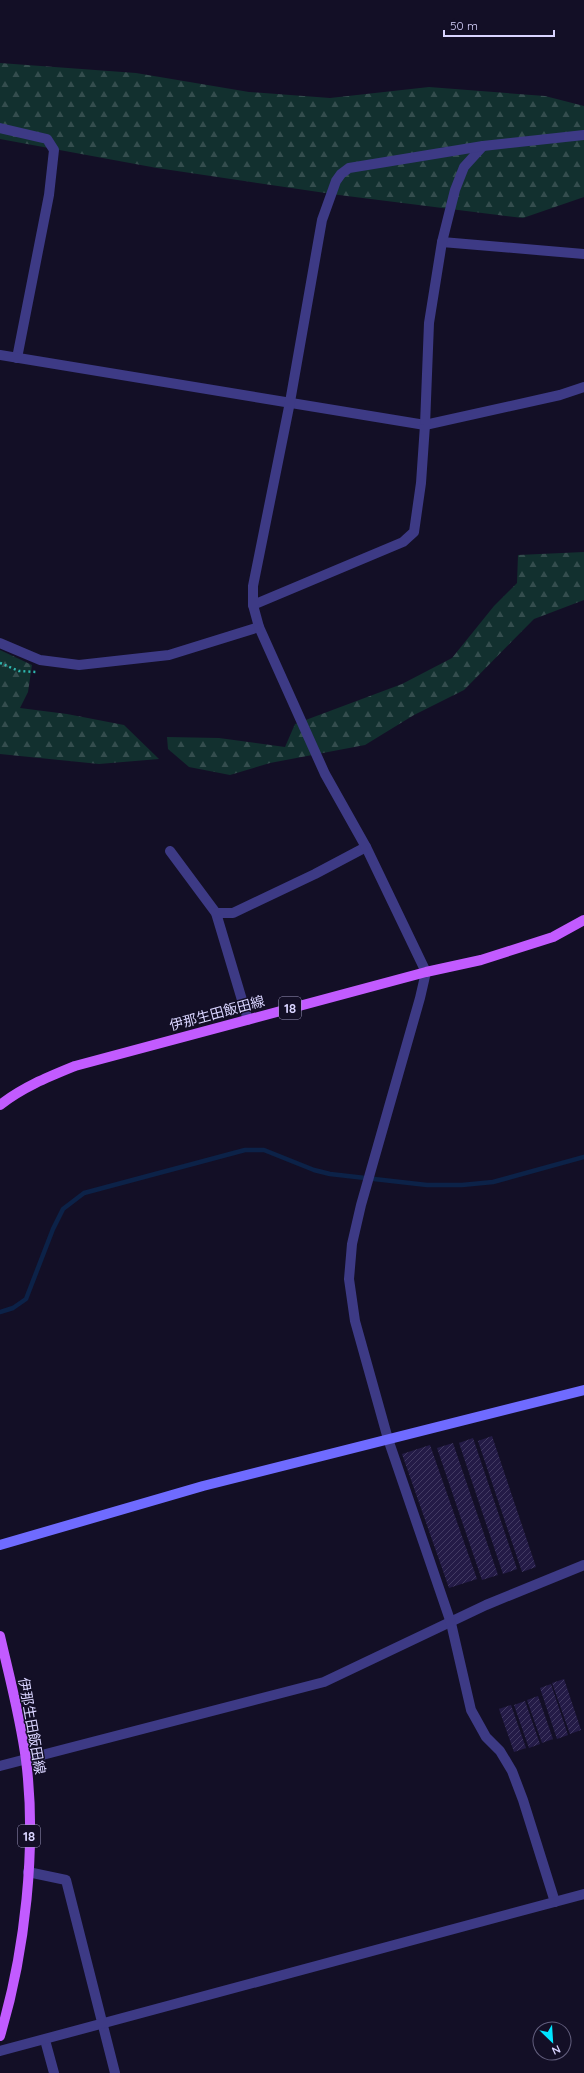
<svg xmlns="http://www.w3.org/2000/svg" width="584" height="2073" font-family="Quicksand,'Noto Sans JP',sans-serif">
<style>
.forest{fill:url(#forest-firs)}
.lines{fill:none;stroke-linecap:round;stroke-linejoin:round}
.stream{stroke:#0c2248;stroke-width:4.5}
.building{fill:url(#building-hatch)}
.path{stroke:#2fb8b0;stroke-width:2.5;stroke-dasharray:2 3;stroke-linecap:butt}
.street{stroke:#3d3a85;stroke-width:10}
.secondary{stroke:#6f6bff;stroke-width:10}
.primary{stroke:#c25bff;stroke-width:10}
.labels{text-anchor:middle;stroke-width:3;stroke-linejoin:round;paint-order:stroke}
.shield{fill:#130f26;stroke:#9e99be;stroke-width:1}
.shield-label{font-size:13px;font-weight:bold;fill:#d9d4ff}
.street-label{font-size:14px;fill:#d9d4ff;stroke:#130f26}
</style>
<defs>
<pattern id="forest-firs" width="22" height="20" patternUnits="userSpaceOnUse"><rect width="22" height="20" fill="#12302f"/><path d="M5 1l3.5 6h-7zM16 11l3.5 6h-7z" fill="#344d4e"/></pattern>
<pattern id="building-hatch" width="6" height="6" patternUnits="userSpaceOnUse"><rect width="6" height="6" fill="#241b47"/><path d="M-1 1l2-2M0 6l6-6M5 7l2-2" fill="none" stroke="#433b63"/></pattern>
</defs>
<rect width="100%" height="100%" fill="#130f26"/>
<!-- forest -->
<g class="forest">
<polygon points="0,63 136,73 249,92 330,98 429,87 545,96 584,106 584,197 523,218 339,195 157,168 0,139"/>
<polygon points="584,552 584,600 534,619 464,690 414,715 365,745 270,763 230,775 189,767 168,749 167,737 219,738 285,747 295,724 402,684 452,658 494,606 517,583 518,555"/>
<polygon points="0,650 32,665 28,692 20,708 67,714 124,725 159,759 99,764 0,754"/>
</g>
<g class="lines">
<!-- stream -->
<polyline class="stream" points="0,1312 13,1308 26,1299 53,1229 63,1209 84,1193 245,1150 264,1150 314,1170 330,1174 427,1185 462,1185 493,1182 584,1157"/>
</g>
<!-- building -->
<g class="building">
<polygon points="492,1436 536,1567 522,1572 478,1441"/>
<polygon points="473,1438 517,1569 503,1574 459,1443"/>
<polygon points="453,1443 498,1575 482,1580 437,1448"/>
<polygon points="430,1445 477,1579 449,1588 402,1454"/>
<polygon points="564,1679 581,1730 570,1734 552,1683"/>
<polygon points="551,1684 568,1735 557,1739 540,1688"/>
<polygon points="538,1696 553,1739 542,1743 527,1700"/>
<polygon points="525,1701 540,1744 529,1748 514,1705"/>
<polygon points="511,1705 526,1748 514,1752 499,1709"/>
</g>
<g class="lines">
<!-- path -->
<polyline class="path" points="0,663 19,671 36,672"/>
<!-- street -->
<g class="street">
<polyline points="0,128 47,139 54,150 49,195 17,358"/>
<polyline points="442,242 584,254"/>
<polyline points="0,355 425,425 560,395 584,387"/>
<polyline points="253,605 403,542 414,532 421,483 425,425 429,323 442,242 455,190 464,167 483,146"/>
<polyline points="0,643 40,660 79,665 169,655 259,627"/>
<polyline points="170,851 216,913 248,1020"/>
<polyline points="216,913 233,913 315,874 366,847"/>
<polyline points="0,1766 324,1682 486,1605 584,1565"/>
<polyline points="28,1872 66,1880 115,2073"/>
<polyline points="555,1902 523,1800 512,1771 500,1751 486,1737 471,1710 451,1623 388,1439 355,1321 349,1279 352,1244 361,1205 420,998 426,972 366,847 325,774 259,627 253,605 253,586 290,402 322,220 336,181 341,174 349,168 483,146 584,135"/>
<polyline points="45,2040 54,2073"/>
<polyline points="0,2051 584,1894"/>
</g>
<!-- secondary -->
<polyline class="secondary" points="0,1545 203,1486 584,1390"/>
<!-- primary -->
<g class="primary">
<path d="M0 1105C23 1087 48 1077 75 1066L426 972 481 960 553 937 584 920"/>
<path d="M0 1636C9 1675 21 1720 26 1760 37 1847 25 1953 0 2036"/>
</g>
</g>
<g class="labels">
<!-- shield labels -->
<g class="shield">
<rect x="279" y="997" width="22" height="22" rx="3"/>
<rect x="18" y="1825" width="22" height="22" rx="3"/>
</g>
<g class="shield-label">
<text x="290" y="1013">18</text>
<text x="29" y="1841">18</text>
</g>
<!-- street labels -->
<g class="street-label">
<text transform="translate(217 1013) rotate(-15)" y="5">伊那生田飯田線</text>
<text transform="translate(32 1726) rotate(80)" y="5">伊那生田飯田線</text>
</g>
</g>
<!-- north arrow -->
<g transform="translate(552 2041) rotate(155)"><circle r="19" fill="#130f26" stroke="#625e7d"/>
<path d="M0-3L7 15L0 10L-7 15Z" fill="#00e5ff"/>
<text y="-6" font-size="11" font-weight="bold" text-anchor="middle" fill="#d9d4ff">N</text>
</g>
<!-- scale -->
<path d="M444 30v6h110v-6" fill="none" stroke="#d9d4ff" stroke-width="2"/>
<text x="450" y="30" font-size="12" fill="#d9d4ff" stroke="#130f26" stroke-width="3" paint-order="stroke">50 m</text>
</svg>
